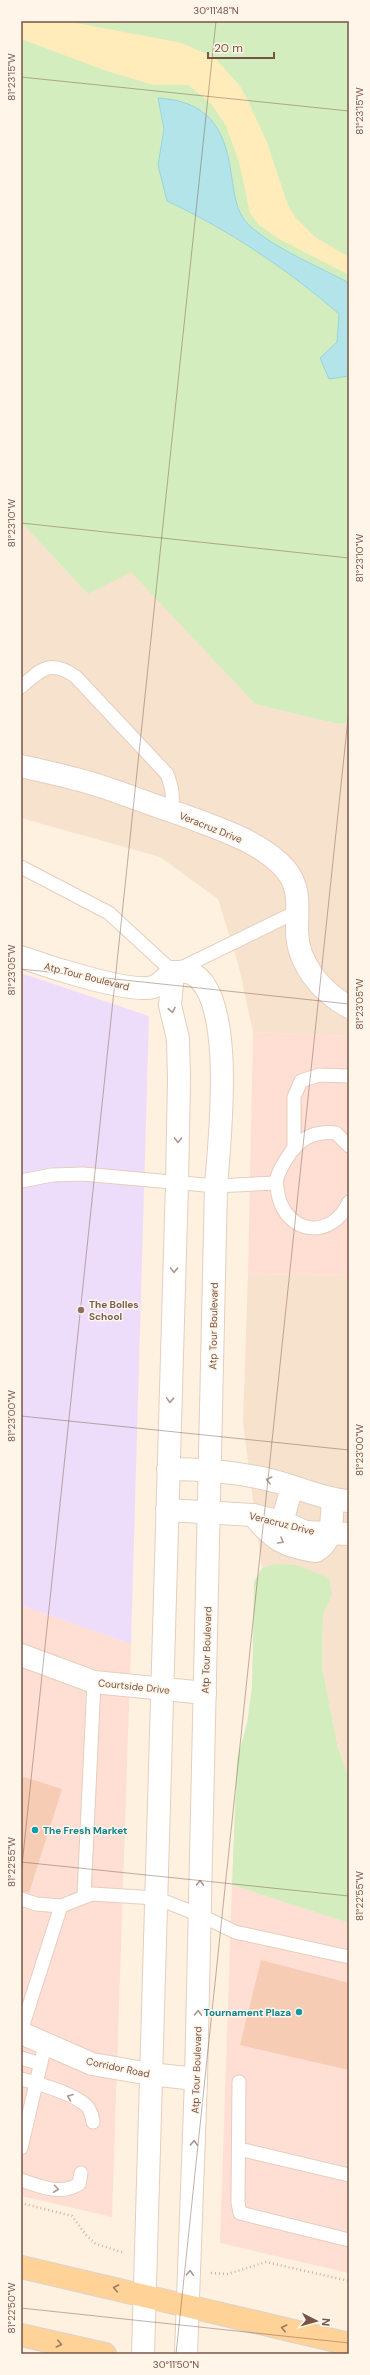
<svg xmlns="http://www.w3.org/2000/svg" width="370" height="2375" font-family="'DM Sans',sans-serif">
<style>
.residential{fill:#f7e2ce}
.commercial{fill:#ffded4}
.education{fill:#eeddfa}
.green{fill:#d3edbe}
.sand{fill:#ffecba}
.water{fill:#b3e4e9;stroke:#99d5dc}
.building{fill:#f6ccb5}
.lines{fill:none;stroke-linecap:round;stroke-linejoin:round}
.service-casing{stroke:#e5cebe;stroke-width:15}
.minor-casing{stroke:#e5cebe;stroke-width:24}
.primary-casing{stroke:#dcd3cf;stroke-width:24}
.path{stroke:#dbaf99;stroke-width:2.5;stroke-dasharray:1 3;stroke-linecap:butt}
.service{stroke:#fff;stroke-width:13}
.minor{stroke:#fff;stroke-width:22}
.primary{stroke:#ffd297;stroke-width:22}
.oneway{stroke:#ad988f}
.oneway2{stroke:#a07a5e}
.ticks{fill:none;stroke:#775445;stroke-width:1;stroke-opacity:0.45}
.education-dot{fill:#8d6e63;stroke:#fff5e9;stroke-width:1.5}
.culture-dot{fill:#0f9aa8;stroke:#fff5e9;stroke-width:1.5}
.labels{text-anchor:middle;stroke-width:3;stroke-linejoin:round;paint-order:stroke}
.street-label{font-size:10px;fill:#775445;stroke:#fff5e9}
.education-label{font-size:10px;font-weight:bold;fill:#785e54;stroke:#fff5e9;text-anchor:start}
.culture-label{font-size:10px;font-weight:bold;fill:#0d838f;stroke:#fff5e9;text-anchor:start}
.neatline{fill:none;stroke:#775445;stroke-width:1.5}
.ticks-label{font-size:10px;text-anchor:middle;fill:#775445}
</style>
<rect width="100%" height="100%" fill="#fef1e0"/>
<!-- residential -->
<g class="residential">
<polygon points="21,522 88,594 131,571 255,704 338,724 349,723 349,1036 253,1032 239,967 218,899 160,857 21,818"/>
<polygon points="248,1274 349,1276 349,1777 338,1748 322,1667 323,1615 332,1595 274,1564 262,1568 243,1422"/>
</g>
<!-- commercial -->
<g class="commercial">
<polygon points="253,1032 349,1036 349,1276 248,1274"/>
<polygon points="21,1605 131,1644 112,2217 21,2196"/>
<polygon points="232,1885 349,1923 349,2273 220,2243"/>
</g>
<!-- education -->
<polygon class="education" points="21,973 149,1016 131,1644 21,1605"/>
<!-- green -->
<g class="green">
<polygon points="21,21 349,21 349,723 338,724 255,704 131,572 88,594 21,522"/>
<polygon points="274,1564 296,1565 329,1578 332,1595 323,1615 322,1667 338,1748 349,1777 349,1923 232,1885 237,1760 247,1723 252,1687 254,1582 262,1568"/>
</g>
<!-- sand -->
<polygon class="sand" points="21,21 66,21 182,43 215,58 240,86 248,101 266,140 288,205 295,217 315,237 349,257 349,275 279,239 259,225 250,213 239,162 226,126 212,105 201,95 188,85 153,85 104,70 21,39"/>
<!-- water -->
<path class="water" d="M158 98C206 101 224 125 231 172 234 190 235 212 249 225 273 248 320 267 349 283V376L329 379 320 358 337 342 339 314C287 269 229 230 167 201L158 165 164 129Z"/>
<!-- building -->
<g class="building">
<polygon points="21,1776 62,1789 29,1893 21,1891"/>
<polygon points="261,1960 349,1983 349,2070 240,2045"/>
</g>
<g class="lines">
<!-- service casing -->
<g class="service-casing">
<g id="service">
<path d="M21 687C41 669 51 659 76 677L167 774C172 787 174 797 171 811"/>
<polyline points="21,867 109,913 173,972 298,911"/>
<path d="M349 1146 336 1133C317 1131 303 1136 291 1152 285 1161 278 1171 276 1182 276 1186 278 1190 278 1194 286 1234 331 1241 349 1202"/>
<polyline points="294,1149 294,1097 301,1081 319,1075 349,1076"/>
<polyline points="21,1181 52,1175 83,1174 216,1186 276,1183"/>
<polyline points="84,1895 94,1682"/>
<polyline points="21,1899 36,1904 61,1906 92,1894 156,1898 200,1915 235,1932 349,1957"/>
<polyline points="21,2031 61,1906"/>
<polyline points="21,2058 41,2064"/>
<path d="M21 2079C37 2083 71 2093 83 2103 90 2107 92 2114 93 2122"/>
<polyline points="239,2082 238,2202 240,2213 349,2240"/>
<polyline points="21,2148 45,2045"/>
<polyline points="239,2149 349,2175"/>
<path d="M21 2180C40 2186 60 2196 79 2184L81 2173"/>
</g>
</g>
<!-- minor casing -->
<g class="minor-casing">
<g id="minor">
<path d="M21 766C46 772 72 777 97 785 125 794 152 805 180 814 214 827 262 841 286 870 301 888 297 909 297 930 297 963 321 992 349 1007"/>
<path d="M21 957C46 966 131 994 153 987 160 985 167 976 173 972 178 972 186 971 191 973 237 994 219 1144 216 1186L196 2079 186 2354"/>
<path d="M168 1469C206 1469 241 1472 278 1482 302 1489 324 1499 349 1501"/>
<polyline points="167,1510 253,1515 288,1524 305,1532 349,1534"/>
<path d="M253 1515C272 1539 285 1547 316 1551 334 1541 331 1518 333 1500"/>
<polyline points="282,1522 292,1487"/>
<polyline points="21,1655 94,1682 205,1693"/>
<polyline points="21,2033 92,2064 150,2074 196,2079"/>
<polyline points="143,2354 177,1183 179,1079 178,1039 170,1005 173,972"/>
</g>
</g>
<!-- primary casing -->
<g class="primary-casing">
<g id="primary">
<polyline points="21,2267 349,2344"/>
<polyline points="21,2335 105,2354"/>
</g>
</g>
<!-- path -->
<g class="path">
<polyline points="21,2203 72,2216 86,2235 96,2244 125,2253"/>
<polyline points="211,2273 228,2274 266,2262 349,2281"/>
</g>
<!-- service -->
<use href="#service" class="service"/>
<!-- minor -->
<use href="#minor" class="minor"/>
<!-- primary -->
<use href="#primary" class="primary"/>
</g>
<!-- one-way arrows -->
<defs><path id="oneway-chevron" d="M-2-3.5L2.5 0L-2 3.5" fill="none" stroke-width="1.6" stroke-linecap="round" stroke-linejoin="round"/></defs>
<g class="oneway">
<use href="#oneway-chevron" transform="translate(172 1010) rotate(79)"/>
<use href="#oneway-chevron" transform="translate(178 1140) rotate(91)"/>
<use href="#oneway-chevron" transform="translate(174 1270) rotate(92)"/>
<use href="#oneway-chevron" transform="translate(170 1400) rotate(92)"/>
<use href="#oneway-chevron" transform="translate(269 1480) rotate(-166)"/>
<use href="#oneway-chevron" transform="translate(281 1541) rotate(30)"/>
<use href="#oneway-chevron" transform="translate(200 1883) rotate(-89)"/>
<use href="#oneway-chevron" transform="translate(198 2013) rotate(-89)"/>
<use href="#oneway-chevron" transform="translate(70 2097) rotate(-157)"/>
<use href="#oneway-chevron" transform="translate(194 2143) rotate(-88)"/>
<use href="#oneway-chevron" transform="translate(56 2189) rotate(7)"/>
<use href="#oneway-chevron" transform="translate(190 2273) rotate(-87)"/>
</g>
<g class="oneway2">
<use href="#oneway-chevron" transform="translate(116 2288) rotate(-168)"/>
<use href="#oneway-chevron" transform="translate(284 2328) rotate(-167)"/>
<use href="#oneway-chevron" transform="translate(59 2344) rotate(13)"/>
</g>
<!-- ticks -->
<path class="ticks" d="M21 77 349 111M21 523 349 558M21 969 349 1004M21 1416 349 1450M21 1862 349 1896M21 1875 216 21M21 2308 349 2343M176 2354 349 709"/>
<!-- markers -->
<circle class="education-dot" cx="81" cy="1310" r="4"/>
<g class="culture-dot">
<circle cx="35" cy="1830" r="4"/>
<circle cx="299" cy="2012" r="4"/>
</g>
<g class="labels">
<!-- street labels -->
<g class="street-label">
<text transform="translate(211 827) rotate(22)" y="4">Veracruz Drive</text>
<text transform="translate(87 976) rotate(14)" y="4">Atp Tour Boulevard</text>
<text transform="translate(213 1326) rotate(-89)" y="4">Atp Tour Boulevard</text>
<text transform="translate(282 1523) rotate(14)" y="4">Veracruz Drive</text>
<text transform="translate(206 1650) rotate(-88)" y="4">Atp Tour Boulevard</text>
<text transform="translate(134 1686) rotate(6)" y="4">Courtside Drive</text>
<text transform="translate(118 2067) rotate(12)" y="4">Corridor Road</text>
<text transform="translate(196 2070) rotate(-88)" y="4">Atp Tour Boulevard</text>
</g>
<!-- education labels -->
<g class="education-label">
<text x="89" y="1308">The Bolles<tspan x="89" dy="12">School</tspan></text>
</g>
<!-- culture labels -->
<g class="culture-label">
<text x="43" y="1834">The Fresh Market</text>
<text x="291" y="2016" text-anchor="end">Tournament Plaza</text>
</g>
</g>
<!-- border -->
<rect width="370" height="2375" fill="none" stroke="#fff5e9" stroke-width="44"/>
<!-- north arrow -->
<g transform="translate(316 2321) rotate(96)" stroke="#fff5e9" stroke-width="3" paint-order="stroke">
<path d="M0-3L7 15L0 10L-7 15Z" fill="#775445"/>
<text y="-6" font-size="11" font-weight="bold" text-anchor="middle" fill="#775445">N</text>
</g>
<!-- scale -->
<path d="M208 52v6h66v-6" fill="none" stroke="#775445" stroke-width="2"/>
<text x="214" y="52" font-size="12" fill="#775445" stroke="#fff5e9" stroke-width="3" paint-order="stroke">20 m</text>
<rect x="22" y="22" width="326" height="2331" class="neatline"/>
<g class="ticks-label">
<text x="216" y="14">30°11'48"N</text>
<text transform="translate(11 77) rotate(-90)" y="4">81°23'15"W</text>
<text transform="translate(359 111) rotate(-90)" y="4">81°23'15"W</text>
<text transform="translate(11 523) rotate(-90)" y="4">81°23'10"W</text>
<text transform="translate(359 558) rotate(-90)" y="4">81°23'10"W</text>
<text transform="translate(11 970) rotate(-90)" y="4">81°23'05"W</text>
<text transform="translate(359 1004) rotate(-90)" y="4">81°23'05"W</text>
<text transform="translate(11 1416) rotate(-90)" y="4">81°23'00"W</text>
<text transform="translate(359 1450) rotate(-90)" y="4">81°23'00"W</text>
<text transform="translate(11 1862) rotate(-90)" y="4">81°22'55"W</text>
<text transform="translate(359 1896) rotate(-90)" y="4">81°22'55"W</text>
<text transform="translate(11 2308) rotate(-90)" y="4">81°22'50"W</text>
<text x="176" y="2368">30°11'50"N</text>
</g>
</svg>
